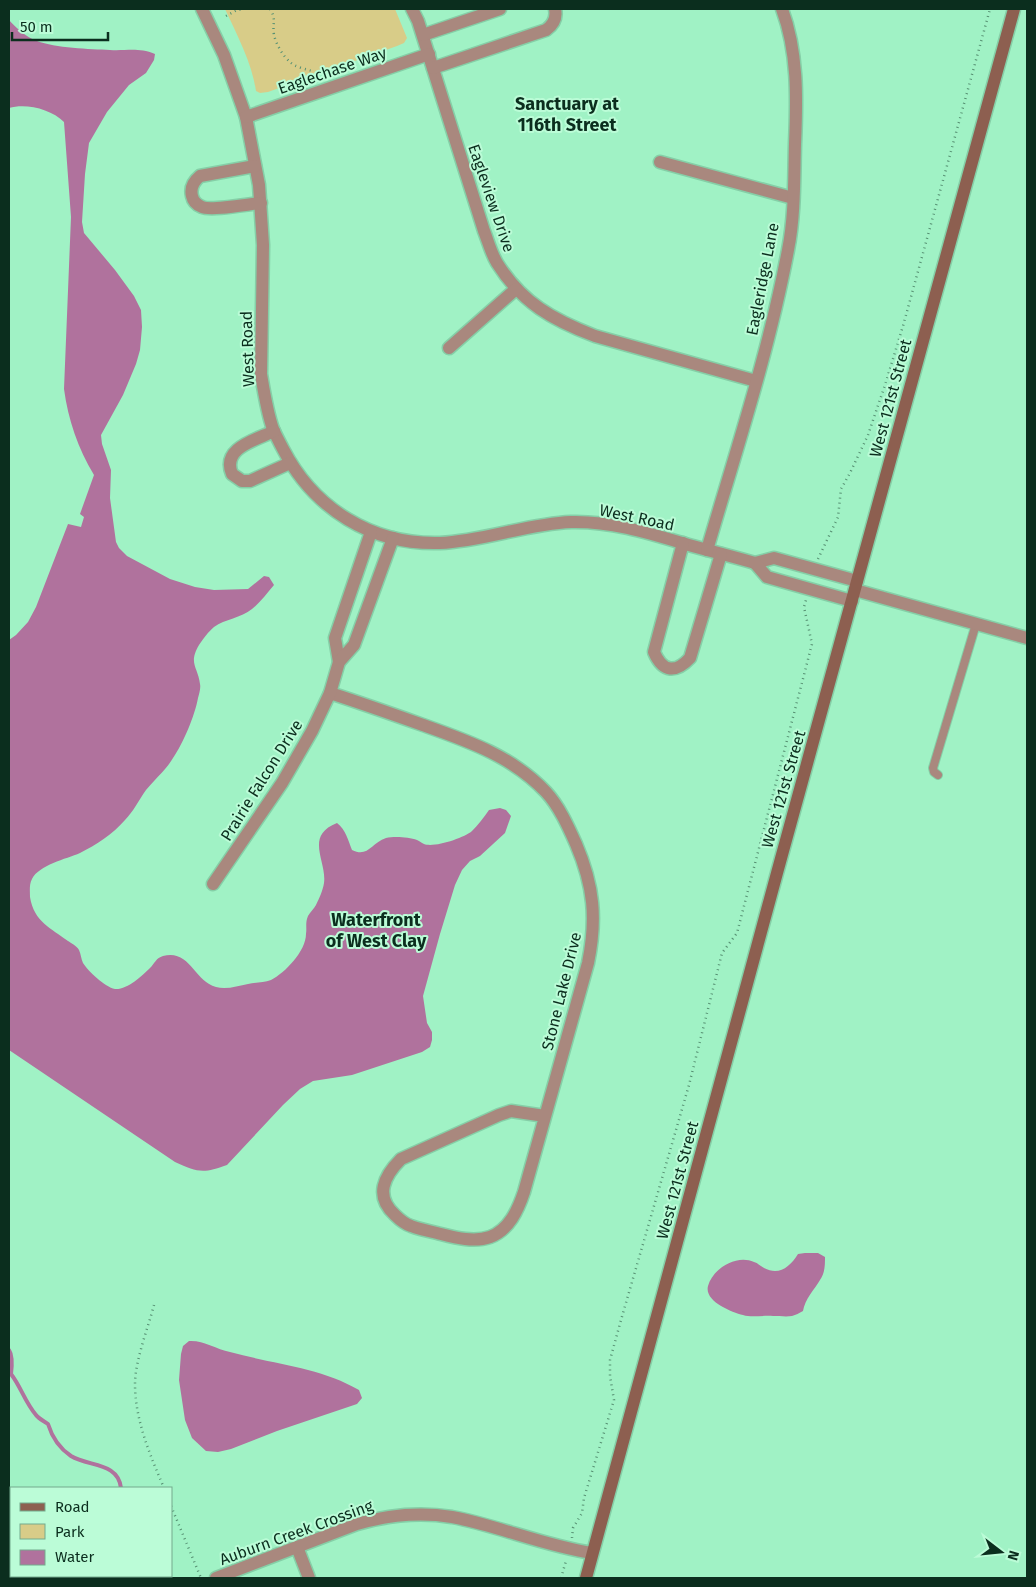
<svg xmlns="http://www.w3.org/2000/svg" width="1036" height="1587" font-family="'Fira Sans',sans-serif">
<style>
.green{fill:#d8cc88}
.water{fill:#b0729d}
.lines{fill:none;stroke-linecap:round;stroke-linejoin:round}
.stream{stroke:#b0729d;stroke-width:4}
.lane-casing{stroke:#85cfa7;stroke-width:10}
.street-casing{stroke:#85cfa7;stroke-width:15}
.secondary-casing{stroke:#85cfa7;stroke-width:15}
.path{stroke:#579173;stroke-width:2.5;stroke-dasharray:1 4;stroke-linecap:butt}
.lane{stroke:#a9887e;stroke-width:8}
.street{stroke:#a9887e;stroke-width:12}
.secondary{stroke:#8d5f50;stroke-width:12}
.labels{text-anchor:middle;stroke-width:4;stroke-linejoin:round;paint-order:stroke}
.street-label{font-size:16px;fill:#0b2e1e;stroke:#bbfcd7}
.neighbourhood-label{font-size:18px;font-weight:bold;fill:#0b2e1e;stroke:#bbfcd7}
</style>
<rect width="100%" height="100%" fill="#a0f2c5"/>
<!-- green -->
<path class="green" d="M225 9H395L407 38 404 43 397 46 268 92 260 93 256 91C252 63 237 35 225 9Z"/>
<!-- water -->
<g class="water">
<path d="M9 20C16 28 26 37 37 41 55 48 90 49 110 50 127 51 138 47 155 54L154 60 146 73 129 85 107 112 89 143 85 174 82 222 84 233 115 270 134 296 141 310 142 327 140 350 136 364 123 395 101 435 102 444 111 470 110 498 116 542 119 548 127 556 170 579 195 587 214 590 248 589 264 576 269 577 274 585C267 593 260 603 252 609 241 618 225 619 214 627 209 631 203 639 199 645 188 664 198 667 200 684 201 688 199 694 198 698 195 715 183 744 173 758 166 770 155 779 146 790 139 800 133 812 125 820 113 834 96 845 80 853 66 859 39 865 32 879 29 884 30 892 30 897 34 922 51 928 68 941 71 943 77 946 79 950 81 954 81 959 83 963 88 971 105 987 115 989 127 990 142 976 150 968 155 963 156 958 163 956 190 949 194 981 216 987 226 990 238 986 248 984 255 982 264 983 271 980 285 973 306 951 306 934 307 927 305 923 308 916 310 912 314 909 316 905 319 899 323 890 324 883 327 861 304 836 337 823 346 830 348 840 352 850 368 858 371 843 386 838 394 836 409 837 417 840 420 841 421 843 424 844 434 848 464 838 472 831 478 825 484 817 489 810L500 808 506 810 511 816 505 833 480 856 470 861 462 870 455 885 440 934 423 996 427 1023 432 1032V1040L430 1047 422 1052 352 1075 313 1081 300 1089 283 1105 227 1165C203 1174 197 1172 175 1162L9 1050V640L16 635 28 622 36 607 68 524 81 527 84 517 80 514 94 475C78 449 68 419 64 389L71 217 64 122C51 109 26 103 9 108Z"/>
<path d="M805 1253H818L825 1257C825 1265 825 1273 820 1280 814 1290 805 1299 803 1311 799 1313 796 1315 792 1316 786 1317 780 1316 773 1316 763 1315 752 1318 743 1315 731 1312 704 1301 708 1286 713 1268 737 1254 754 1262 758 1263 760 1266 764 1268 779 1276 790 1267 798 1254Z"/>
<path d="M189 1341C203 1340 216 1349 230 1352 273 1364 320 1367 359 1390L362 1398 357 1404 277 1431 231 1449 218 1452 206 1451 192 1438 185 1420 179 1380 181 1354 183 1346Z"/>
</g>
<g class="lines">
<!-- stream -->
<g class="stream">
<path d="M9 1350C13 1356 12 1366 11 1374 21 1387 25 1402 36 1415 39 1419 44 1421 48 1424 52 1437 59 1448 71 1456 89 1467 118 1462 121 1488"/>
<polyline points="97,1578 97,1576"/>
</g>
<!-- lane casing -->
<g class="lane-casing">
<polyline id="lane" points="938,775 934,772 933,768 976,624"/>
</g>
<!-- street casing -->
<g class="street-casing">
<g id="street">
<path d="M202 9 224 55 246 117 259 185 263 245 261 374C264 392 267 412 273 429 276 436 280 443 283 449 314 509 372 545 440 543 484 541 526 524 571 522 609 521 646 532 682 543 706 550 731 556 755 563L774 558 857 581"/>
<path d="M412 9 418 21 484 231C488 241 491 253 497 263 522 303 553 320 595 336L756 381"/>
<polyline points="423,35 500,9"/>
<path d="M433 68 546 30C553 25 557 18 555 9"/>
<polyline points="246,117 429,54"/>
<polyline points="660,162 793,198"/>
<path d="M255 166 200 176C194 181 190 188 192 196 193 201 197 205 202 207 211 211 249 204 261 203"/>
<polyline points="449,348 516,289"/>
<path d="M274 431C256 440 221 448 232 474L242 481H250L290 463"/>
<path d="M683 543 654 652C663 673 676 673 690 658L721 554"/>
<path d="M707 550C736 451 769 351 788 250 795 215 794 178 795 144 797 98 798 52 782 9"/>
<polyline points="755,563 767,577 852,601"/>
<polyline points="855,590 1027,638"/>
<polyline points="339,662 335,638 371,532"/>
<path d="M330 693C361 703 392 714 423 725 468 741 512 756 546 792 559 806 568 826 576 844 594 886 597 919 588 963L524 1192C518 1210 509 1230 490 1237 473 1243 453 1237 437 1233 428 1231 419 1229 411 1226 405 1224 399 1219 395 1215 374 1196 384 1176 401 1159L499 1115 511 1111 545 1116"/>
<polyline points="213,884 282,783 312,731 330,693 339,662 354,645 393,538"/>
<polyline points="297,1547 309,1578"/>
<path d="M216 1578 357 1524C388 1515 420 1512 452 1517 499 1526 545 1546 592 1553"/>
</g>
</g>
<!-- secondary casing -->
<g class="secondary-casing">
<polyline id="secondary" points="586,1578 777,873 1014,9"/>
</g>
<!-- path -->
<g class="path">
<path d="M270 9C277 20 272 23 274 35 276 44 283 56 290 62 295 67 305 69 312 71"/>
<polyline points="226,16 237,10 244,9"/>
<polyline points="818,559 838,517 841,489 850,473 868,435 885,385 903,326 990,9"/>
<path d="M154 1305C148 1328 135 1361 135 1384 135 1420 150 1455 164 1488"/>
<polyline points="171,1506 201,1578"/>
<polyline points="572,1538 573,1528 582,1513 584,1498 614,1400 610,1376 610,1360 621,1320 689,1085 722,953 737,933 812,644 804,607 806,600"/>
<polyline points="561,1578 566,1561"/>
</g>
<!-- lane -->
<use href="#lane" class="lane"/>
<!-- street -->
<use href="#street" class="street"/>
<!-- secondary -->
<use href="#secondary" class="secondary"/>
</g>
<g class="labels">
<!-- street labels -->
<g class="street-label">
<text transform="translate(332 70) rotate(-19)" y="6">Eaglechase Way</text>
<text transform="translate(492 198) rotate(71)" y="6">Eagleview Drive</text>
<text transform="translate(762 279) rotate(-79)" y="6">Eagleridge Lane</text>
<text transform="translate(247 349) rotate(-92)" y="6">West Road</text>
<text transform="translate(890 398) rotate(-75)" y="6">West 121st Street</text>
<text transform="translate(637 517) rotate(12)" y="6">West Road</text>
<text transform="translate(261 780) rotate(-58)" y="6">Prairie Falcon Drive</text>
<text transform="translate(783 789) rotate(-74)" y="6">West 121st Street</text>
<text transform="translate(561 991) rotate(-76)" y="6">Stone Lake Drive</text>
<text transform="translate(677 1180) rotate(-75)" y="6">West 121st Street</text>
<text transform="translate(296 1532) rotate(-20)" y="6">Auburn Creek Crossing</text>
</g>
<!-- neighbourhood labels -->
<g class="neighbourhood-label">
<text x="567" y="110">Sanctuary at<tspan x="567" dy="21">116th Street</tspan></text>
<text x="376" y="926">Waterfront<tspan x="376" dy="21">of West Clay</tspan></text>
</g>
</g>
<!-- border -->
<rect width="1036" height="1587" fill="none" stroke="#0b2e1e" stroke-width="20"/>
<!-- legend -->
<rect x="10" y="1487" width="162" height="90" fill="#bbfcd7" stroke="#75aa8d"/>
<rect x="20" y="1503" width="25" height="8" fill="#8d5f50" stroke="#75aa8d"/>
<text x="55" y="1512" font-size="15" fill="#0b2e1e">Road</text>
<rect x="20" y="1524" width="25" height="15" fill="#d8cc88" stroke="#75aa8d"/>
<text x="55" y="1537" font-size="15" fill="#0b2e1e">Park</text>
<rect x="20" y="1550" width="25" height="15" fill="#b0729d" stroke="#75aa8d"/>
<text x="55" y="1562" font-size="15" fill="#0b2e1e">Water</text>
<!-- north arrow -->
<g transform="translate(1001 1552) rotate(106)" stroke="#bbfcd7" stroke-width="4" paint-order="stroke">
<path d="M0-4L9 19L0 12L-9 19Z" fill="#0b2e1e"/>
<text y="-8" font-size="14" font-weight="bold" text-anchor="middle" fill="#0b2e1e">N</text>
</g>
<!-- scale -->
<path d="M12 32v8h96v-8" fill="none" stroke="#0b2e1e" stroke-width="2.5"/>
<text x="20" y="32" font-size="15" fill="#0b2e1e" stroke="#bbfcd7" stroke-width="4" paint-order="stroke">50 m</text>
</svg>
